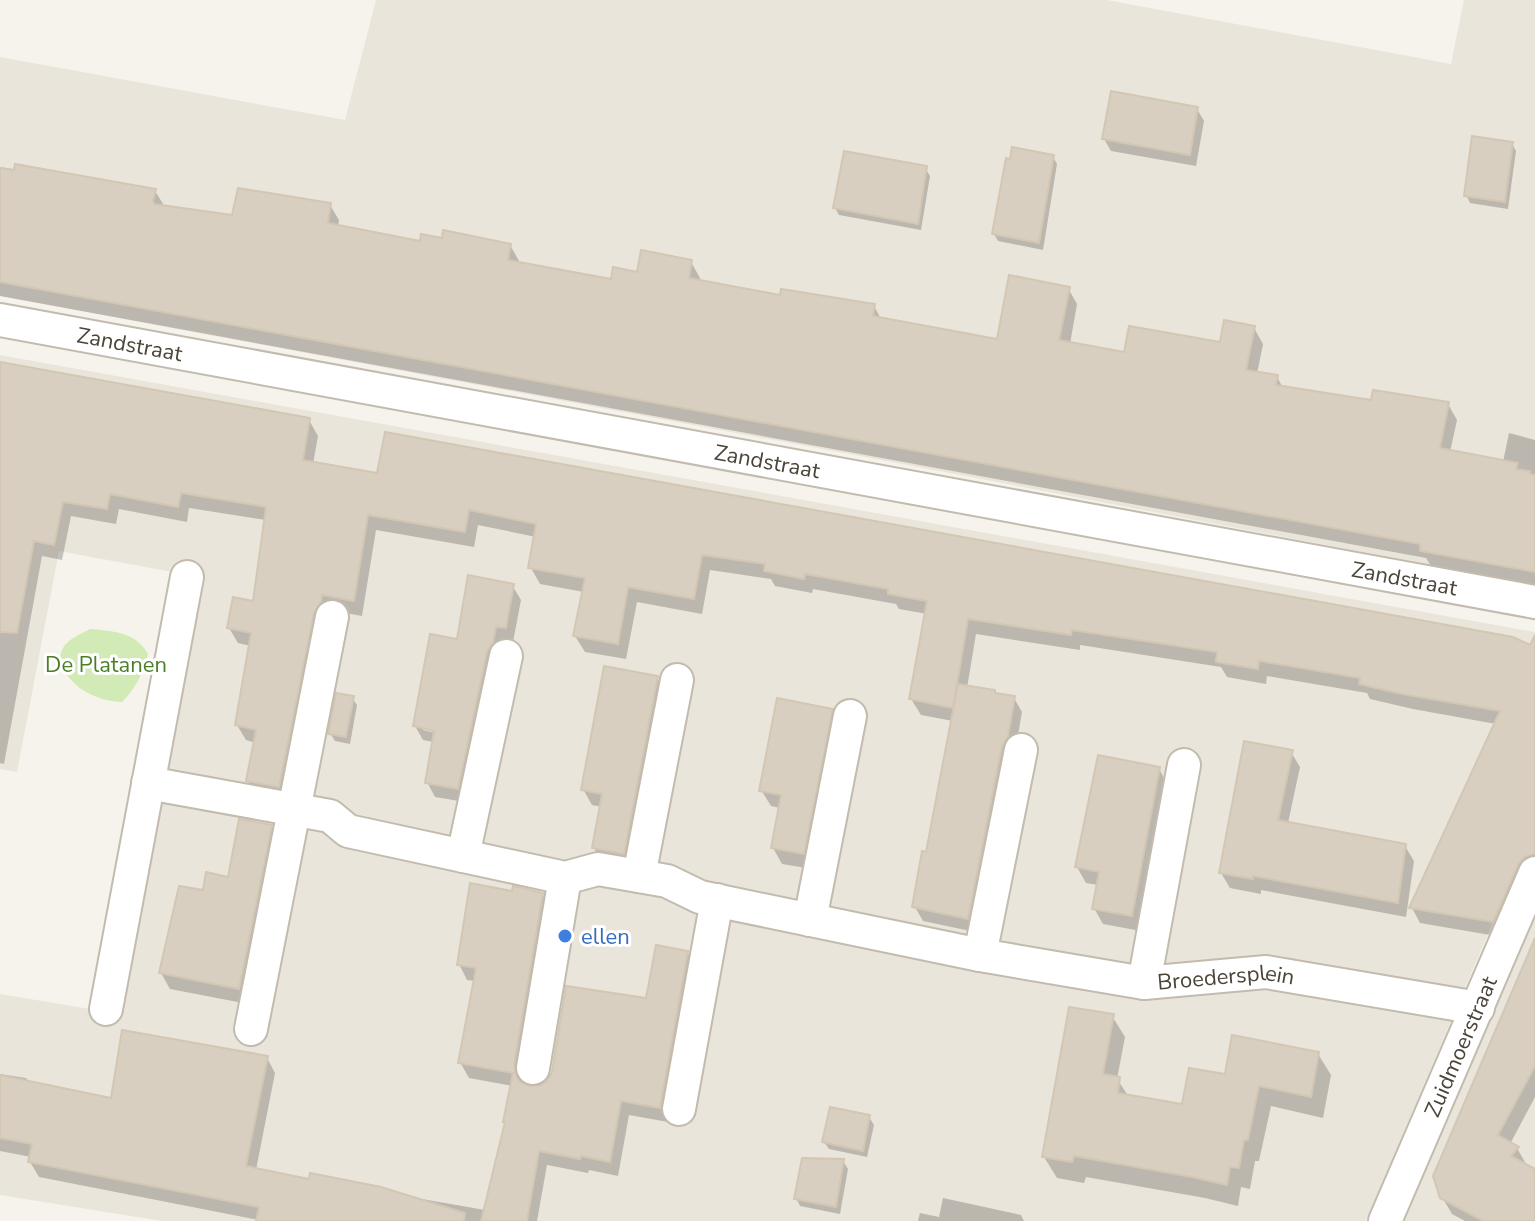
<svg xmlns="http://www.w3.org/2000/svg" width="1535" height="1221" font-family="'Nunito Sans',sans-serif">
<style>
.residential{fill:#eae5da}
.green{fill:#d2eab5}
.shadow{fill:#0003;fill-rule:evenodd}
.building{fill:#d8cfc1;stroke:#d3c7b4;stroke-width:2}
.lines{fill:none;stroke-linecap:round;stroke-linejoin:round}
.street-casing{stroke:#c2bbae;stroke-width:36}
.street{stroke:#fff;stroke-width:32}
.shop-dot{fill:#3f7fe0;stroke:#fff;stroke-width:3}
.labels{text-anchor:middle;stroke-width:6;stroke-linejoin:round;paint-order:stroke}
.street-label{font-size:22px;fill:#4b4439;stroke:#fff}
.park-label{font-size:22px;fill:#4a7f2a;stroke:#fff}
.shop-label{font-size:22px;fill:#366cbe;stroke:#fff;text-anchor:start}
</style>
<rect width="100%" height="100%" fill="#f6f3ec"/>
<!-- residential -->
<g class="residential">
<polygon points="376,0 1107,0 1451,64 1464,0 1535,0 1535,585 892,462 0,296 0,57 345,120"/>
<polygon points="0,355 1535,632 1535,823 1366,1221 162,1221 0,1195 0,994 96,1010 178,573 59,551 17,772 0,769"/>
<polygon points="1535,913 1535,1221 1404,1221 1417,1192"/>
</g>
<!-- green -->
<path class="green" d="M90 629C113 631 136 632 148 654 143 673 136 688 122 702 112 702 100 699 90 694 75 687 53 666 63 648 68 639 81 634 90 629Z"/>
<!-- shadow -->
<g class="shadow">
<polygon points="1197,109 1204,121 1196,166 1111,151 1104,139"/>
<polygon points="1512,144 1516,151 1508,209 1470,203 1466,195"/>
<polygon points="1053,157 1057,164 1043,250 998,241 994,234"/>
<polygon points="0,167 155,191 165,207 234,218 330,205 339,220 338,227 422,243 510,245 519,261 519,264 612,281 691,262 700,278 699,282 782,297 874,306 881,319 999,341 1068,288 1077,304 1070,344 1125,354 1222,344 1254,328 1263,344 1257,374 1277,377 1283,388 1373,403 1448,404 1457,420 1450,452 1503,462 1509,433 1535,440 1535,586 1431,566 1426,558 0,296"/>
<polygon points="925,168 930,176 921,230 839,215 835,208"/>
<polygon points="0,364 309,420 318,436 313,464 1535,649 1535,872 1502,937 1420,923 1412,908 1496,724 1413,709 1370,699 1367,693 1267,676 1266,684 1227,677 1221,667 1080,645 1080,650 976,634 967,688 1014,698 1022,712 1015,752 975,932 923,921 915,907 927,854 953,721 921,715 911,699 927,614 899,609 896,604 813,589 812,593 775,586 771,579 710,570 702,614 637,602 626,659 585,652 575,636 584,592 540,584 531,568 536,537 478,525 474,547 376,530 362,616 330,610 287,802 257,797 248,781 255,743 246,740 237,725 251,646 238,643 229,628 254,603 266,520 189,508 187,522 119,509 116,524 71,516 62,560 42,556 4,764 0,763"/>
<path d="M512 585 521 600 513 642 503 640 465 802 435 797 427 782 434 742 423 740 415 726 459 641ZM423 726 444 731V735L423 730Z"/>
<polygon points="657,678 666,694 632,869 603,864 594,848 602,807 592,805 583,789"/>
<polygon points="352,698 357,705 350,744 335,741 330,733"/>
<polygon points="832,711 841,727 812,869 782,864 773,848 780,808 771,806 761,790"/>
<polygon points="1291,752 1300,767 1288,823 1405,846 1414,861 1406,917 1261,890 1261,894 1230,888 1221,873"/>
<polygon points="1159,769 1168,785 1141,931 1103,924 1094,908 1098,885 1086,883 1077,867"/>
<polygon points="271,827 280,842 248,1004 170,989 161,973 204,892 230,879"/>
<polygon points="514,893 542,894 551,910 522,1085 541,1087 648,1001 687,952 696,968 668,1122 629,1115 618,1176 589,1170 588,1173 547,1165 537,1221 258,1221 258,1220 39,1177 30,1162 31,1157 0,1151 0,1074 26,1078 29,1082 113,1100 267,1058 275,1073 256,1170 485,1210 507,1124 513,1086 469,1078 460,1062 476,981 467,980 459,964"/>
<polygon points="1535,943 1535,1097 1510,1144 1517,1148 1526,1164 1525,1165 1535,1171 1535,1221 1465,1221 1452,1214 1442,1197"/>
<polygon points="1112,1016 1125,1037 1117,1079 1129,1097 1184,1106 1226,1076 1318,1054 1331,1075 1323,1118 1271,1106 1259,1161 1255,1161 1250,1189 1241,1187 1238,1206 1205,1198 1086,1177 1084,1183 1057,1178 1044,1157"/>
<polygon points="869,1117 874,1125 867,1157 829,1149 824,1142"/>
<polygon points="843,1161 848,1169 840,1214 800,1206 796,1198"/>
<polygon points="943,1198 1021,1215 1024,1221 918,1221 920,1213 939,1217"/>
</g>
<!-- building -->
<g class="building">
<polygon points="1111,91 1198,107 1190,155 1102,139"/>
<polygon points="1472,136 1513,142 1505,202 1464,196"/>
<polygon points="1012,147 1054,155 1039,243 992,234 1006,158 1010,159"/>
<polygon points="844,151 927,166 918,224 833,208"/>
<polygon points="15,164 156,189 153,201 154,204 232,215 238,188 331,203 328,223 420,241 421,234 442,238 443,230 511,244 508,260 611,279 613,267 637,272 641,250 692,260 689,278 780,295 781,289 875,304 873,316 997,339 1009,275 1070,287 1059,340 1124,352 1129,326 1220,342 1224,320 1255,326 1246,370 1278,375 1276,385 1371,400 1373,390 1449,402 1440,448 1518,463 1516,469 1530,471 1530,474 1535,475 1535,572 1420,551 1420,544 0,282 0,168 14,170"/>
<polygon points="0,362 310,418 303,460 377,473 385,432 1513,637 1530,645 1535,635 1535,854 1524,857 1518,865 1493,922 1409,908 1500,711 1402,694 1359,684 1360,678 1259,661 1258,669 1216,662 1217,652 1072,630 1071,635 968,619 953,708 909,699 927,601 888,594 888,589 805,574 804,579 764,571 765,564 702,555 694,599 628,587 618,644 573,636 585,578 528,568 536,524 469,510 465,532 368,515 354,601 322,595 321,602 314,613 279,787 246,781 256,730 235,725 251,633 227,628 233,597 253,601 266,507 181,493 178,507 110,494 107,509 63,502 54,545 34,541 17,633 0,632"/>
<polygon points="468,575 514,584 506,628 496,627 493,643 487,652 458,789 425,783 434,731 413,726 430,634 457,639"/>
<polygon points="604,666 658,676 624,854 592,848 602,794 581,790"/>
<polygon points="958,684 995,690 995,693 1015,696 1008,737 1002,746 968,919 912,907 922,851 926,852"/>
<polygon points="336,693 354,696 346,737 328,734"/>
<polygon points="777,698 833,709 804,854 771,848 781,795 759,791"/>
<polygon points="1244,741 1293,750 1278,820 1406,844 1398,903 1253,876 1253,879 1219,873"/>
<polygon points="1098,755 1160,767 1132,916 1092,909 1099,872 1075,867"/>
<polygon points="239,819 272,825 239,989 159,973 179,886 203,890 206,872 228,877"/>
<polygon points="470,883 512,891 513,886 543,893 514,1065 516,1075 520,1082 529,1086 540,1085 547,1081 552,1072 566,986 646,998 656,945 688,951 660,1108 621,1101 610,1162 581,1156 580,1159 539,1151 527,1221 481,1221 505,1122 503,1122 513,1073 458,1063 476,968 457,965"/>
<polygon points="1535,938 1535,1066 1498,1135 1519,1147 1511,1156 1535,1169 1535,1221 1483,1221 1440,1198 1433,1176"/>
<polygon points="1069,1007 1114,1014 1103,1074 1120,1077 1118,1093 1182,1104 1189,1068 1225,1074 1232,1035 1319,1052 1311,1097 1259,1086 1248,1140 1244,1140 1239,1168 1230,1167 1227,1185 1192,1177 1074,1156 1072,1162 1042,1157"/>
<polygon points="122,1030 268,1056 246,1166 309,1179 310,1173 381,1187 465,1213 464,1221 256,1221 259,1207 28,1162 32,1144 0,1138 0,1075 111,1098"/>
<polygon points="830,1107 870,1115 863,1151 822,1142"/>
<polygon points="802,1158 844,1159 836,1207 794,1199"/>
</g>
<g class="lines">
<!-- street casing -->
<g class="street-casing">
<g id="street">
<path id="s1" d="M0 320 1535 602"/>
<path id="s2" d="M1184 765 1144 983 1266 972 1478 1008"/>
<polyline points="148,783 330,816 348,831 565,878 598,869 667,881 700,897 980,955 1144,983"/>
<polyline points="463,856 506,656"/>
<polyline points="639,876 677,680"/>
<polyline points="810,920 850,716"/>
<polyline points="980,955 1021,750"/>
<polyline points="106,1009 187,577"/>
<polyline points="251,1029 332,617"/>
<polyline points="533,1068 565,878"/>
<polyline points="679,1109 717,900"/>
<path id="s3" d="M1385 1221 1535 873"/>
</g>
</g>
<!-- street -->
<use href="#street" class="street"/>
</g>
<!-- markers -->
<circle class="shop-dot" cx="565" cy="936" r="8"/>
<g class="labels">
<!-- street labels -->
<g class="street-label">
<text dy="8" stroke="none"><textPath href="#s1" startOffset="132">Zandstraat</textPath></text>
<text dy="8" stroke="none"><textPath href="#s1" startOffset="780">Zandstraat</textPath></text>
<text dy="8" stroke="none"><textPath href="#s1" startOffset="1428">Zandstraat</textPath></text>
<text dy="8" stroke="none"><textPath href="#s2" startOffset="304">Broedersplein</textPath></text>
<text dy="8" stroke="none"><textPath href="#s3" startOffset="190">Zuidmoerstraat</textPath></text>
</g>
<!-- park labels -->
<g class="park-label">
<text x="106" y="672">De Platanen</text>
</g>
<!-- shop labels -->
<g class="shop-label">
<text x="581" y="944">ellen</text>
</g>
</g>
</svg>
